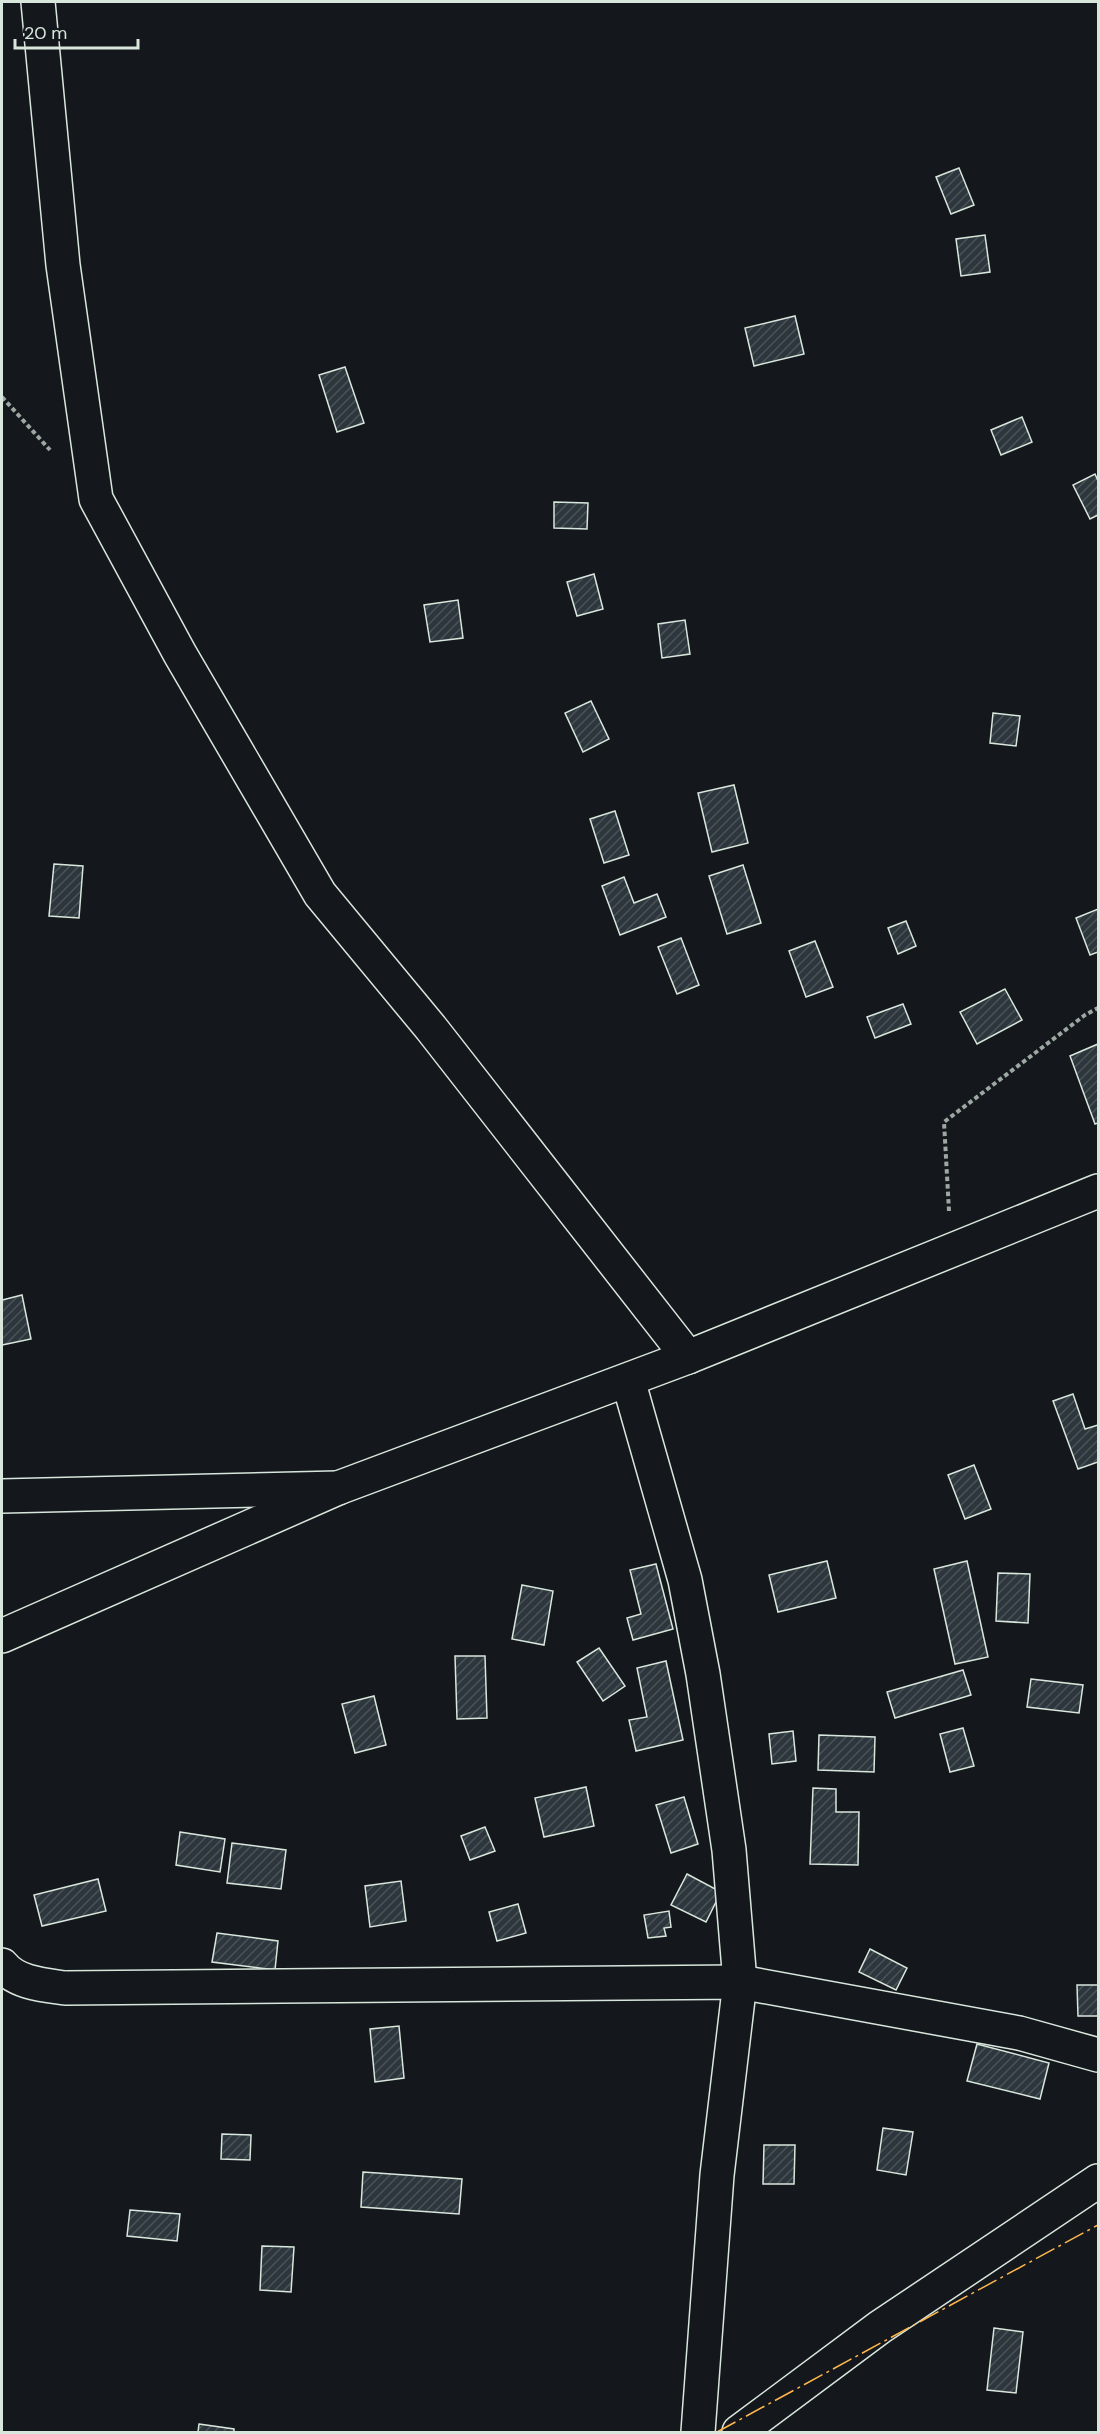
<svg xmlns="http://www.w3.org/2000/svg" width="1100" height="2434" font-family="'DM Sans',sans-serif">
<style>
.building{fill:url(#building-hatch);stroke:#d8e6dc;stroke-width:1.5}
.lines{fill:none;stroke-linecap:round;stroke-linejoin:round}
.minor-casing{stroke:#d8e6dc;stroke-width:36}
.major-casing{stroke:#d8e6dc;stroke-width:36}
.path{stroke:#9da8a2;stroke-width:4;stroke-dasharray:4.5 3;stroke-linecap:butt}
.minor{stroke:#14181c;stroke-width:33}
.major{stroke:#14181c;stroke-width:33}
.power{stroke:#ffb74d;stroke-width:1.5;stroke-dasharray:21 4.5 3 4.5;stroke-linecap:butt}
</style>
<defs>
<pattern id="building-hatch" width="6" height="6" patternUnits="userSpaceOnUse" patternTransform="scale(1.5)"><rect width="6" height="6" fill="#2c363c"/><path d="M-1 1l2-2M0 6l6-6M5 7l2-2" fill="none" stroke="#4a5358"/></pattern>
</defs>
<rect width="100%" height="100%" fill="#14181c"/>
<!-- building -->
<g class="building">
<polygon points="959,168 974,205 951,214 936,177"/>
<polygon points="985,235 990,272 961,276 956,239"/>
<polygon points="795,316 804,354 754,366 745,328"/>
<polygon points="345,367 364,423 337,432 319,375"/>
<polygon points="1022,417 1032,442 1001,455 991,430"/>
<polygon points="1095,474 1098,481 1098,515 1090,519 1073,485"/>
<polygon points="554,502 588,503 587,529 554,528"/>
<polygon points="594,574 603,609 577,616 567,582"/>
<polygon points="458,600 463,638 430,642 424,605"/>
<polygon points="685,620 690,654 662,658 658,624"/>
<polygon points="591,701 609,739 583,752 565,713"/>
<polygon points="993,713 1020,716 1016,746 990,743"/>
<polygon points="734,785 748,843 712,852 698,793"/>
<polygon points="615,811 629,855 604,863 590,819"/>
<polygon points="54,864 83,866 79,918 49,916"/>
<polygon points="743,865 761,923 727,934 709,876"/>
<polygon points="624,877 634,903 657,894 666,917 620,935 602,886"/>
<polygon points="1098,909 1098,952 1090,955 1076,918"/>
<polygon points="906,921 916,946 898,954 888,928"/>
<polygon points="681,938 699,985 677,994 658,947"/>
<polygon points="815,941 833,987 806,997 789,951"/>
<polygon points="1005,989 1022,1020 977,1044 960,1012"/>
<polygon points="903,1004 911,1024 875,1038 867,1017"/>
<polygon points="1098,1044 1098,1123 1095,1124 1070,1056"/>
<polygon points="22,1295 31,1339 2,1345 2,1300"/>
<polygon points="1073,1394 1085,1429 1098,1425 1098,1462 1078,1469 1053,1401"/>
<polygon points="974,1465 991,1509 965,1519 948,1475"/>
<polygon points="827,1561 836,1598 778,1612 769,1575"/>
<polygon points="967,1561 988,1657 955,1664 934,1569"/>
<polygon points="656,1564 673,1629 633,1640 627,1618 641,1614 630,1570"/>
<polygon points="998,1573 1030,1574 1028,1623 996,1621"/>
<polygon points="522,1585 553,1591 544,1645 512,1639"/>
<polygon points="599,1648 625,1686 603,1701 577,1662"/>
<polygon points="455,1656 485,1656 487,1718 457,1719"/>
<polygon points="666,1661 683,1740 636,1751 629,1720 647,1717 637,1668"/>
<polygon points="963,1670 971,1695 895,1718 887,1692"/>
<polygon points="1031,1679 1083,1685 1079,1713 1027,1707"/>
<polygon points="374,1696 386,1745 355,1753 342,1704"/>
<polygon points="963,1728 974,1766 950,1772 940,1734"/>
<polygon points="793,1731 796,1761 772,1764 769,1734"/>
<polygon points="819,1735 875,1737 874,1772 818,1770"/>
<polygon points="586,1787 594,1826 544,1837 535,1798"/>
<polygon points="813,1788 836,1789 836,1812 859,1812 858,1865 810,1864"/>
<polygon points="684,1797 698,1844 671,1853 656,1805"/>
<polygon points="485,1827 495,1851 470,1860 461,1836"/>
<polygon points="180,1832 225,1839 220,1872 176,1865"/>
<polygon points="232,1843 286,1850 281,1889 227,1883"/>
<polygon points="687,1874 721,1892 706,1922 671,1905"/>
<polygon points="98,1879 106,1911 42,1926 34,1895"/>
<polygon points="401,1881 406,1921 370,1927 365,1886"/>
<polygon points="518,1904 526,1933 497,1941 489,1912"/>
<polygon points="669,1911 671,1927 664,1928 666,1936 648,1938 644,1915"/>
<polygon points="217,1933 278,1941 275,1970 212,1962"/>
<polygon points="870,1949 907,1968 896,1990 859,1972"/>
<polygon points="1077,1985 1098,1985 1098,2016 1078,2016"/>
<polygon points="399,2026 404,2078 375,2082 370,2029"/>
<polygon points="977,2044 1049,2063 1040,2099 967,2081"/>
<polygon points="883,2128 913,2132 906,2175 877,2170"/>
<polygon points="222,2134 251,2135 250,2160 221,2159"/>
<polygon points="764,2145 795,2145 794,2184 763,2184"/>
<polygon points="363,2172 462,2179 459,2214 361,2207"/>
<polygon points="130,2210 180,2214 177,2241 127,2236"/>
<polygon points="262,2246 294,2247 291,2292 260,2290"/>
<polygon points="994,2328 1023,2332 1016,2393 987,2390"/>
<polygon points="199,2424 234,2429 234,2432 198,2432"/>
</g>
<g class="lines">
<!-- minor casing -->
<g class="minor-casing">
<g id="minor">
<polyline points="38,2 63,265 96,499 180,654 320,894 431,1028 688,1357"/>
<polyline points="628,1380 685,1580 703,1674 729,1850 740,1982 717,2175 698,2432"/>
<polyline points="2,1496 338,1488"/>
<path d="M2 1965C16 1983 43 1985 65 1988L740 1982 1019 2033 1098 2055"/>
<polyline points="739,2432 880,2327 1098,2181"/>
</g>
</g>
<!-- major casing -->
<g class="major-casing">
<polyline id="major" points="2,1636 338,1488 688,1357 1098,1191"/>
</g>
<!-- path -->
<g class="path">
<polyline points="2,397 50,450"/>
<polyline points="949,1211 944,1122 1085,1015 1098,1008"/>
</g>
<!-- minor -->
<use href="#minor" class="minor"/>
<!-- major -->
<use href="#major" class="major"/>
<!-- power -->
<polyline class="power" points="717,2432 1098,2225"/>
</g>
<!-- border -->
<rect width="1100" height="2434" fill="none" stroke="#d8e6dc" stroke-width="6"/>
<!-- scale -->
<path d="M15 39v9h123v-9" fill="none" stroke="#d8e6dc" stroke-width="3"/>
<text x="24" y="39" font-size="18" fill="#d8e6dc" stroke="#14181c" stroke-width="4.5" paint-order="stroke">20 m</text>
</svg>
